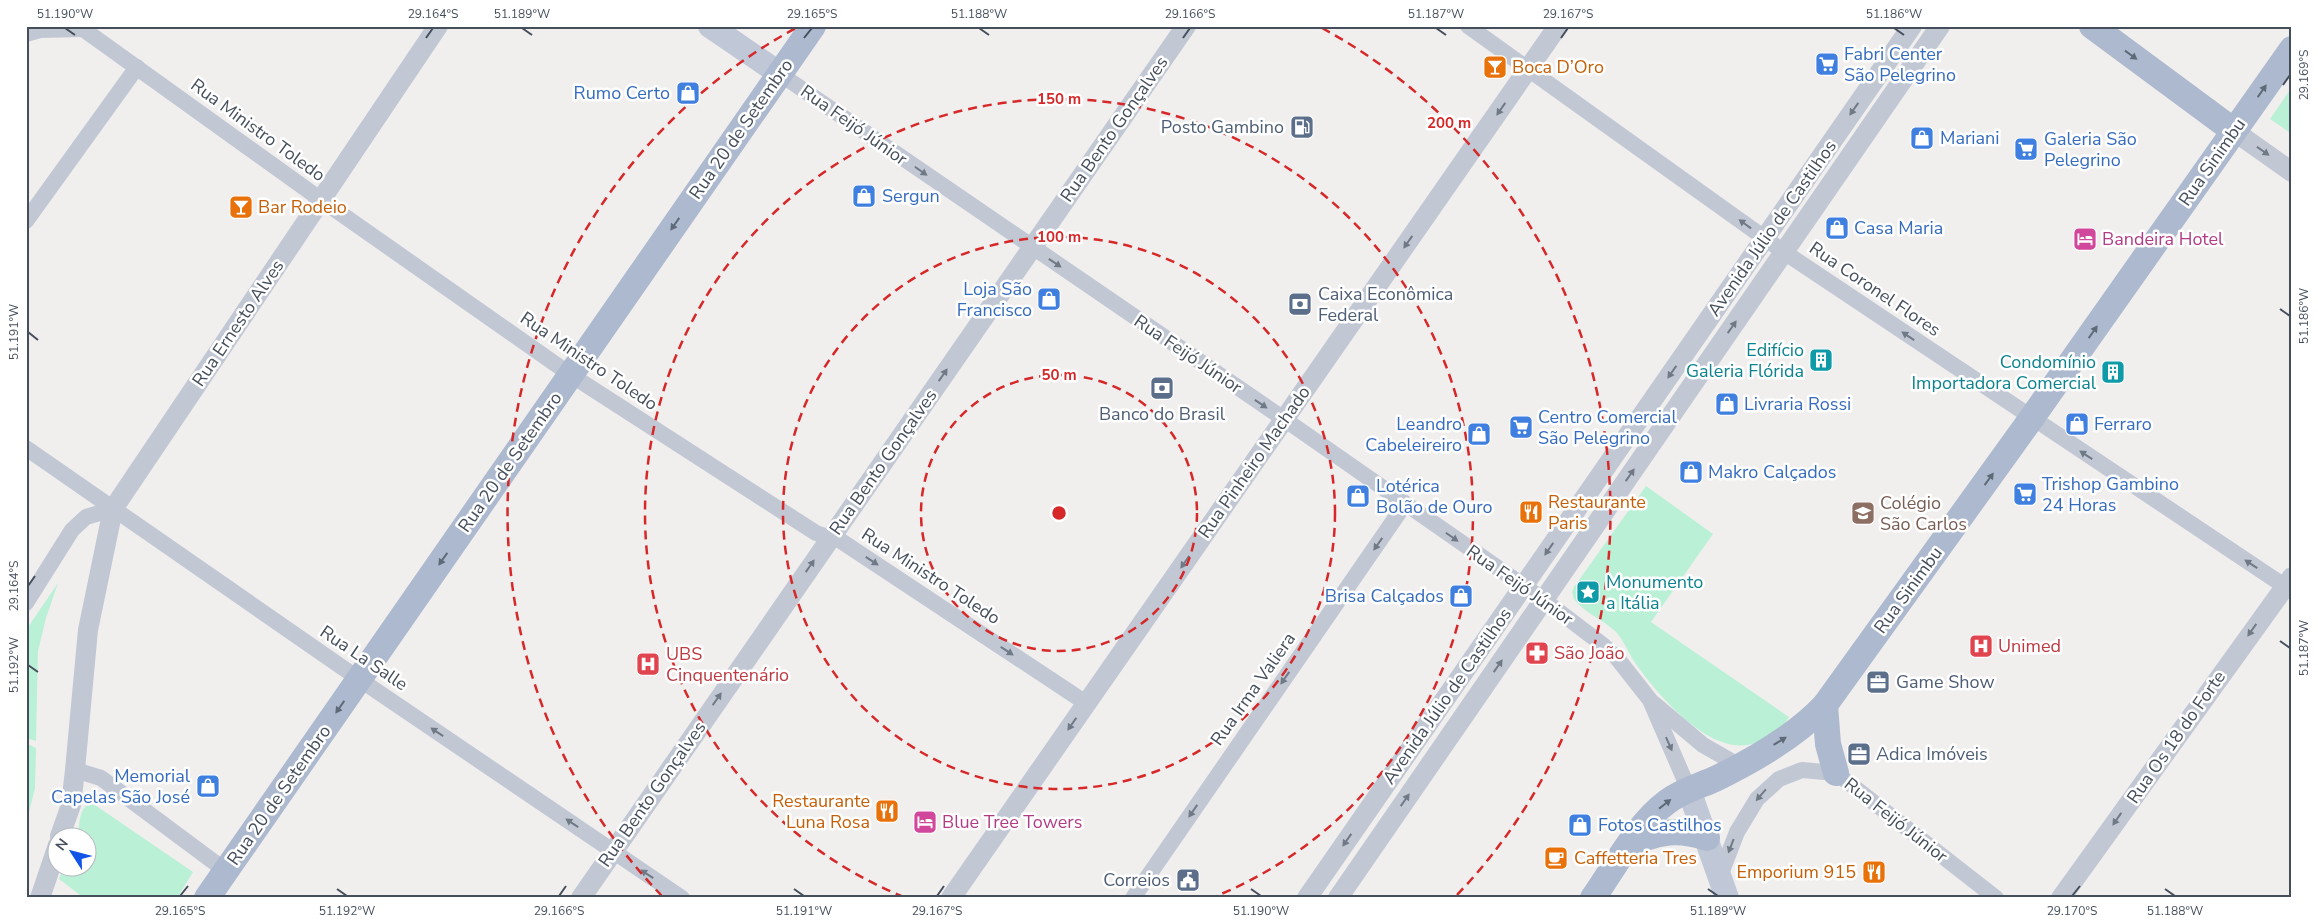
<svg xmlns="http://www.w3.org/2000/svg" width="2318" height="924" font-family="'Nunito Sans',sans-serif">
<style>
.green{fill:#baf1d6}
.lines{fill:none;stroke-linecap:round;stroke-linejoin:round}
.minor{stroke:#c1c8d4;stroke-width:16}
.tertiary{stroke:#c1c8d4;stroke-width:20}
.secondary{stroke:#c0c8d8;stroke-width:24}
.primary{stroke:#acb9ce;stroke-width:26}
.oneway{fill:#5f6a78}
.oneway2{fill:#707986}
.ticks{fill:none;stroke:#454f5c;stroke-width:2}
.ring{fill:none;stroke:#d62828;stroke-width:2.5;stroke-dasharray:9 6}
.labels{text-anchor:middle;stroke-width:5;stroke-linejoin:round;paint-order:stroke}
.shop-label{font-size:18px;fill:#366cbe;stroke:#fff;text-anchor:start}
.food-label{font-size:18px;fill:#c56008;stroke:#fff;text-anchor:start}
.street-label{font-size:18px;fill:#454f5c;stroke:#fff}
.service-label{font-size:18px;fill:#4e5e75;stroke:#fff;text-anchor:start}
.hotel-label{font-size:18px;fill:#b23c85;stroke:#fff;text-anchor:start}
.culture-label{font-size:18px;fill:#0d838f;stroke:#fff;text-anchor:end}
.education-label{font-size:18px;fill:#785e54;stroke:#fff;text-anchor:start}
.health-label{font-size:18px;fill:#be3a42;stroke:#fff;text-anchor:start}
.centre{fill:#d62828;stroke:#fff;stroke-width:2.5}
.ring-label{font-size:15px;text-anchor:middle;font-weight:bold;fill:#d62828;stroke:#fff;stroke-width:5;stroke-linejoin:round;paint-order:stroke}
.neatline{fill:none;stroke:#454f5c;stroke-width:2}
.ticks-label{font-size:12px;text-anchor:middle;fill:#454f5c}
</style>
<rect width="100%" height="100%" fill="#f1eeee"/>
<!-- green -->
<g class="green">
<polygon points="2292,87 2292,134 2270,119"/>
<path d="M1646 486 1713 534 1651 622 1789 717C1780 733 1775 734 1758 742 1714 761 1661 698 1638 667 1630 657 1625 642 1616 632 1603 619 1584 613 1574 599L1572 592 1574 587Z"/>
<polygon points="58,583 46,618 38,651 36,741 26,738 26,630"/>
<polygon points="26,743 36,748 35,788 26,825"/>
<path d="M92 803 193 872 177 898H84L59 879 64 867 88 866V836H77C81 824 77 808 92 803Z"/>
</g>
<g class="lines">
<!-- minor -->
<g class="minor">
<polyline points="1468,26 1784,252 2292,591"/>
<polyline points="83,29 320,199 571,375 816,533 841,541 1086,703"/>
<polyline points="26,34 40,30 83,29"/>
<polyline points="780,74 1284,419 1544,600 1603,645 1617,658 1650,700 1689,790"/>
<polyline points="26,221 137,67"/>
<polyline points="26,448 359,679 682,898"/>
<polyline points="26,603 72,530 86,517 113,509"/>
<polyline points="1653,703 1703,745 1738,765"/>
<polyline points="75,770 101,778 226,871"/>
<polyline points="1720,876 1737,832 1757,799 1779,779 1802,770 1836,773 1996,898"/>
<polyline points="1133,898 1405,504"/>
</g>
<!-- tertiary -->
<g class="tertiary">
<polyline points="2234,131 2292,172"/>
<polyline points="60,836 71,805 75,770 88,630 113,509 438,26"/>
<polyline points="40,898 58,845"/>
<polyline points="581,898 1186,26"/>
<polyline points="951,898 1558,26"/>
<polyline points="1307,898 1912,26"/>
<polyline points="1338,898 1940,26"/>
<polyline points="2061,898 2292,577"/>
</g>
<!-- secondary -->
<g class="secondary">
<polyline points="710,26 780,74"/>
<polyline points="1689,790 1727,898"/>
</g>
<!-- primary -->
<g class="primary">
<polyline points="2092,26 2234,131"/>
<polyline points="1825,705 1828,744 1836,773"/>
<path d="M1631 843C1661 832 1676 828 1707 838"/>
<polyline points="207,898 813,26"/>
<path d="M1593 898C1614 868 1638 823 1667 802 1681 791 1699 786 1715 779 1752 761 1797 735 1825 705L2031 419 2292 49"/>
</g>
</g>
<!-- one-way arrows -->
<defs><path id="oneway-solid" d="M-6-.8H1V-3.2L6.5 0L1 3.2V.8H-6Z" transform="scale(1.25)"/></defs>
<g class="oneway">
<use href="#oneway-solid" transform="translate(2131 55) rotate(36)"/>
<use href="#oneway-solid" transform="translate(2262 91) rotate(-55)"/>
<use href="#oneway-solid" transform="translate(675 224) rotate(125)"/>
<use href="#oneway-solid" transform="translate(2093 332) rotate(-55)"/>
<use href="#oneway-solid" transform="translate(1989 479) rotate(-54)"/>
<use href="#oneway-solid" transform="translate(443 559) rotate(125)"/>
<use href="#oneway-solid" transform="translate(340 707) rotate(125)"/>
<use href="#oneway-solid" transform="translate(1780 741) rotate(-31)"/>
<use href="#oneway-solid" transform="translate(1665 804) rotate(-38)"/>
</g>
<g class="oneway2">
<use href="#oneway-solid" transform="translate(1501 109) rotate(125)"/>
<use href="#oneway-solid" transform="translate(1854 109) rotate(125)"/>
<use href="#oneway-solid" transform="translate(2263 151) rotate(35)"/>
<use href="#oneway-solid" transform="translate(921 171) rotate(35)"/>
<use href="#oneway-solid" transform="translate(1745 224) rotate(-144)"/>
<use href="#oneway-solid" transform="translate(1408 242) rotate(125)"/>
<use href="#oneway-solid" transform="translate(1055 263) rotate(34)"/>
<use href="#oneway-solid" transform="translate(1732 327) rotate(-55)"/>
<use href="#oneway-solid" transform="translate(1908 336) rotate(-146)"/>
<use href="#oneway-solid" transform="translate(1672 372) rotate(125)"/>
<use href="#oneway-solid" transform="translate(943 375) rotate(-55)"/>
<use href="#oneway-solid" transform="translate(1261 404) rotate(34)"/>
<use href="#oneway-solid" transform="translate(2086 455) rotate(-147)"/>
<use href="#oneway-solid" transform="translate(1630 475) rotate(-55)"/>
<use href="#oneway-solid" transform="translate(1452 537) rotate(35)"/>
<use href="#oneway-solid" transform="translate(1378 544) rotate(125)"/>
<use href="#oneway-solid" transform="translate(1549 549) rotate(125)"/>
<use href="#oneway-solid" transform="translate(872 561) rotate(33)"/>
<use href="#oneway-solid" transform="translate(1185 562) rotate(125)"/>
<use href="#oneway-solid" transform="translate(2251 564) rotate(-147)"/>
<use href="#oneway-solid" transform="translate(810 566) rotate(-55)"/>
<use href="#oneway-solid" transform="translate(2252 630) rotate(125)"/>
<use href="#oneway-solid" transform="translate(1007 651) rotate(33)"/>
<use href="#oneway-solid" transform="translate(1498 666) rotate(-55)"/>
<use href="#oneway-solid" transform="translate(1285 678) rotate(125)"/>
<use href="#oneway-solid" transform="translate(717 699) rotate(-55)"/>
<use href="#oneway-solid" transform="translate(1072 724) rotate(125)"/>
<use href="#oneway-solid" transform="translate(437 732) rotate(-146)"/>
<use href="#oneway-solid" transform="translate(1669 744) rotate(66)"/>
<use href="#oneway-solid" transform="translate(1761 795) rotate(131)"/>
<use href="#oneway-solid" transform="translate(1405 800) rotate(-55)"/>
<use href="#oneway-solid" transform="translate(1193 811) rotate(125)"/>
<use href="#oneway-solid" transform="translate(2117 819) rotate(125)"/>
<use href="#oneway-solid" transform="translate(572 823) rotate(-146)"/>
<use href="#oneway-solid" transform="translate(1347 840) rotate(125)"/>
<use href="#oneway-solid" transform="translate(1731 846) rotate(111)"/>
<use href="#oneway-solid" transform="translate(647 874) rotate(-146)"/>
</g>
<!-- ticks -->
<path class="ticks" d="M65 28 75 35M522 28 532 35M979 28 989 35M1436 28 1446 35M1894 28 1904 35M426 38 433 28M804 38 812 28M1183 38 1190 28M1561 38 1568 28M2283 85 2290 75M2280 309 2290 316M28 332 38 340M28 586 35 576M2280 641 2290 648M28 665 38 672M337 889 347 896M794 889 804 896M1251 889 1261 896M1708 889 1718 896M2165 889 2175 896M180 896 188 886M559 896 566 886M937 896 944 886M2072 896 2080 886"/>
<!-- distance rings -->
<g class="ring">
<circle cx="1059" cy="513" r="138"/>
<circle cx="1059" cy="513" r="276"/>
<path d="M904 897A414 414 0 1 1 1214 897"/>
<path d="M662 896A552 552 0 0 1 796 28M1322 28A552 552 0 0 1 1456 896"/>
</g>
<!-- icons -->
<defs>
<g id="supermarket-square" transform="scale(1.25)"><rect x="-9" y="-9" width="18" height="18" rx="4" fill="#3f7fe0" stroke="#fff"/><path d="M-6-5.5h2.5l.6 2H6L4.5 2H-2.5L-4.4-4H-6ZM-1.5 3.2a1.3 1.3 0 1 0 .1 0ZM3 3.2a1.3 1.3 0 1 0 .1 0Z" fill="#fff"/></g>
<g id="bar-square" transform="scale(1.25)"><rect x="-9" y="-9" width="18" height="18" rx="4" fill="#e8710a" stroke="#fff"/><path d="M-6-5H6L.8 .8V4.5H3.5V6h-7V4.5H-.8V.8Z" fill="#fff"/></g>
<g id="shop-square" transform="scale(1.25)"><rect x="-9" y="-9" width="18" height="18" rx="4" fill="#3f7fe0" stroke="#fff"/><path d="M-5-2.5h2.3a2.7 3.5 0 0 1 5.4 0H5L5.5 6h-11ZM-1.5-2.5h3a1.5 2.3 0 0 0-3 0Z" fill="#fff"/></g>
<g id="fuel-square" transform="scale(1.25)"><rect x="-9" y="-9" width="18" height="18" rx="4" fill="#5c6f8a" stroke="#fff"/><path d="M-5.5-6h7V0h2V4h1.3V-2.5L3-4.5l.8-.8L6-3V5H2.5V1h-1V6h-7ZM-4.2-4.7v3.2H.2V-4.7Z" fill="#fff"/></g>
<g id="hotel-square" transform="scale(1.25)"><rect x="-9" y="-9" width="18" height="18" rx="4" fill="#d1479c" stroke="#fff"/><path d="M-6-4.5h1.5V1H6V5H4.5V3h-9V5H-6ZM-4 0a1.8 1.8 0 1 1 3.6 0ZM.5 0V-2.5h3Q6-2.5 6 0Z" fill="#fff"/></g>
<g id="bank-square" transform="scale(1.25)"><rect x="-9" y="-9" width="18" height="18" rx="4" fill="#5c6f8a" stroke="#fff"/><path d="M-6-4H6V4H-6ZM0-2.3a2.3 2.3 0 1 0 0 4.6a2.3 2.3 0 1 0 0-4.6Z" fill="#fff"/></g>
<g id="building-square" transform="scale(1.25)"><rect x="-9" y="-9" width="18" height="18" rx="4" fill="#0f9aa8" stroke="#fff"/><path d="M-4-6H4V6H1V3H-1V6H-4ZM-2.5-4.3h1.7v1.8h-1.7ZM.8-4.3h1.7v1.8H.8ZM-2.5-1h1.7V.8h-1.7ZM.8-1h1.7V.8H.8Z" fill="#fff"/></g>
<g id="restaurant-square" transform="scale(1.25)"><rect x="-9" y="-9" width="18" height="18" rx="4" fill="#e8710a" stroke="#fff"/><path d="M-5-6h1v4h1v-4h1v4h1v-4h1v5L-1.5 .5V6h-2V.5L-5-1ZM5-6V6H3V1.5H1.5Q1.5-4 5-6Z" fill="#fff"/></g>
<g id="school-square" transform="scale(1.25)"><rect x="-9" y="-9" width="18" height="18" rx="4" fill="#8d6e63" stroke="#fff"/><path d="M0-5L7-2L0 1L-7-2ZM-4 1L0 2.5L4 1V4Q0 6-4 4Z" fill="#fff"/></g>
<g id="sight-square" transform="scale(1.25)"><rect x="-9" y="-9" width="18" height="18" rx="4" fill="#0f9aa8" stroke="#fff"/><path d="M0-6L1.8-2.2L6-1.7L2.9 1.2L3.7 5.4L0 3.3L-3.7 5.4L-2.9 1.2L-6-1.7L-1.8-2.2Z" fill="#fff"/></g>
<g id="hospital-square" transform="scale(1.25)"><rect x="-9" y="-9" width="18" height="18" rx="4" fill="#e0444e" stroke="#fff"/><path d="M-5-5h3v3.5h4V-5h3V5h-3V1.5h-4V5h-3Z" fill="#fff"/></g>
<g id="pharmacy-square" transform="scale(1.25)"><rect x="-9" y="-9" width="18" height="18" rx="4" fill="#e0444e" stroke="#fff"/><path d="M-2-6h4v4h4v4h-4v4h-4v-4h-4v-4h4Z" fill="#fff"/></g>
<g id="office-square" transform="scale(1.25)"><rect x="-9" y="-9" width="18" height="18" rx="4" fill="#5c6f8a" stroke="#fff"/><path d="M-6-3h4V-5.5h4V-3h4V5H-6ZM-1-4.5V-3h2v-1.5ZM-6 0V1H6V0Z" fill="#fff"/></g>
<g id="cafe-square" transform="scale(1.25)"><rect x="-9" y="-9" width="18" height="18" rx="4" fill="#e8710a" stroke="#fff"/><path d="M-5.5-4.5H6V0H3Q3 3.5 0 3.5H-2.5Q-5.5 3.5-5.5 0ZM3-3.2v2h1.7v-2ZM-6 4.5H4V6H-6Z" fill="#fff"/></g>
<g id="civic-square" transform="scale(1.25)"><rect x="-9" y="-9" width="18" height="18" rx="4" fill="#5c6f8a" stroke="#fff"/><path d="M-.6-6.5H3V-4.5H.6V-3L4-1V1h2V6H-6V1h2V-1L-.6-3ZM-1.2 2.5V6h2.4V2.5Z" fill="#fff"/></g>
</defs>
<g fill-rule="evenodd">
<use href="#supermarket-square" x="1827" y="64"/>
<use href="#bar-square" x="1495" y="67"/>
<use href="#shop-square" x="688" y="93"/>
<use href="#fuel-square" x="1302" y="127"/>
<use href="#shop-square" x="1922" y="138"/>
<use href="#supermarket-square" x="2026" y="149"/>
<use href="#shop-square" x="864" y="196"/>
<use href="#bar-square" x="241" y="207"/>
<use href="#shop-square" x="1837" y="228"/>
<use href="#hotel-square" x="2085" y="239"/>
<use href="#shop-square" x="1049" y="299"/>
<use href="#bank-square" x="1300" y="304"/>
<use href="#building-square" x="1821" y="360"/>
<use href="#building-square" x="2113" y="372"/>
<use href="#bank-square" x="1162" y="388"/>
<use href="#shop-square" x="1727" y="404"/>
<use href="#shop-square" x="2077" y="424"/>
<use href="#supermarket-square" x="1521" y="427"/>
<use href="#shop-square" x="1479" y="434"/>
<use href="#shop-square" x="1691" y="472"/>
<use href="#supermarket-square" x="2025" y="494"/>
<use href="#shop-square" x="1358" y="496"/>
<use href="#restaurant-square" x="1531" y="512"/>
<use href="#school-square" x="1863" y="513"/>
<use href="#sight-square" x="1588" y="592"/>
<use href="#shop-square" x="1461" y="596"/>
<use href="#hospital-square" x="1981" y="646"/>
<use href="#pharmacy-square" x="1537" y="653"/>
<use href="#hospital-square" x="648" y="664"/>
<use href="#office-square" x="1878" y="682"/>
<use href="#office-square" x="1859" y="754"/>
<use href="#shop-square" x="208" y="786"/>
<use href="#restaurant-square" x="887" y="811"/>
<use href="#hotel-square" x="925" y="822"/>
<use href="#shop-square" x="1580" y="825"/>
<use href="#cafe-square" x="1556" y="858"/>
<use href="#restaurant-square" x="1874" y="872"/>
<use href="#civic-square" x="1188" y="880"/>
</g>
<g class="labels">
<!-- shop labels -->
<g class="shop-label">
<text x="1844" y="60">Fabri Center<tspan x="1844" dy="21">São Pelegrino</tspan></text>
<text x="670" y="99" text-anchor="end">Rumo Certo</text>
<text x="1940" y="144">Mariani</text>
<text x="2044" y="145">Galeria São<tspan x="2044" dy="21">Pelegrino</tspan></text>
<text x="882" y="202">Sergun</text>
<text x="1854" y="234">Casa Maria</text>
<text x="1032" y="295" text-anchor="end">Loja São<tspan x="1032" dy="21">Francisco</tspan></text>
<text x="1744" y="410">Livraria Rossi</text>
<text x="1538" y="423">Centro Comercial<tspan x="1538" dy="21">São Pelegrino</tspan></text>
<text x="1462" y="430" text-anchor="end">Leandro<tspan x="1462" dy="21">Cabeleireiro</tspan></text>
<text x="2094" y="430">Ferraro</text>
<text x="1708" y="478">Makro Calçados</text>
<text x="2042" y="490">Trishop Gambino<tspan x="2042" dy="21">24 Horas</tspan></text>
<text x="1376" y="492">Lotérica<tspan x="1376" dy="21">Bolão de Ouro</tspan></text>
<text x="1444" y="602" text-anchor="end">Brisa Calçados</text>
<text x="190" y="782" text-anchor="end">Memorial<tspan x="190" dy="21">Capelas São José</tspan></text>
<text x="1598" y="831">Fotos Castilhos</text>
</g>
<!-- food labels -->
<g class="food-label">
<text x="1512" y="73">Boca D’Oro</text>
<text x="258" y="213">Bar Rodeio</text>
<text x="1548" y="508">Restaurante<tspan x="1548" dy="21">Paris</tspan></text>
<text x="870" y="807" text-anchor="end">Restaurante<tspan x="870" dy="21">Luna Rosa</tspan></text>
<text x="1574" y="864">Caffetteria Tres</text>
<text x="1856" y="878" text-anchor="end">Emporium 915</text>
</g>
<!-- street labels -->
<g class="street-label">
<text transform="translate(854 125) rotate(35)" y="6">Rua Feijó Júnior</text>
<text transform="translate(741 129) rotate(-55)" y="6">Rua 20 de Setembro</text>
<text transform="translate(1114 129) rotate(-55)" y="6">Rua Bento Gonçalves</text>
<text transform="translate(258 130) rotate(36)" y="6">Rua Ministro Toledo</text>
<text transform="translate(2212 162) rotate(-55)" y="6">Rua Sinimbu</text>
<text transform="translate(1772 228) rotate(-55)" y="6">Avenida Júlio de Castilhos</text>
<text transform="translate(1875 289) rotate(34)" y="6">Rua Coronel Flores</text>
<text transform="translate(238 323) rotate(-56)" y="6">Rua Ernesto Alves</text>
<text transform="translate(1188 354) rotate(34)" y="6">Rua Feijó Júnior</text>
<text transform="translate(589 361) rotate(34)" y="6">Rua Ministro Toledo</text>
<text transform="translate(510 462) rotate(-55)" y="6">Rua 20 de Setembro</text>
<text transform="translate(883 462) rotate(-55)" y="6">Rua Bento Gonçalves</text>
<text transform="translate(1254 462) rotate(-55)" y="6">Rua Pinheiro Machado</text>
<text transform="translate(931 576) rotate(33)" y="6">Rua Ministro Toledo</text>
<text transform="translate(1520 585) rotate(35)" y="6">Rua Feijó Júnior</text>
<text transform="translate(1908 590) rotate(-54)" y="6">Rua Sinimbu</text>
<text transform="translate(364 658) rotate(34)" y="6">Rua La Salle</text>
<text transform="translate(1253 689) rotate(-55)" y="6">Rua Irma Valiera</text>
<text transform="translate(1447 696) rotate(-55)" y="6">Avenida Júlio de Castilhos</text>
<text transform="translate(2176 737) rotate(-55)" y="6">Rua Os 18 do Forte</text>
<text transform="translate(652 794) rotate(-55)" y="6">Rua Bento Gonçalves</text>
<text transform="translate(279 795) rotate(-55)" y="6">Rua 20 de Setembro</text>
<text transform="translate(1896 820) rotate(38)" y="6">Rua Feijó Júnior</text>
</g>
<!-- service labels -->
<g class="service-label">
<text x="1284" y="133" text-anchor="end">Posto Gambino</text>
<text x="1318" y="300">Caixa Econômica<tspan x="1318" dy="21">Federal</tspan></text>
<text x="1162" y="420" text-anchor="middle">Banco do Brasil</text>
<text x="1896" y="688">Game Show</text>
<text x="1876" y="760">Adica Imóveis</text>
<text x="1170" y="886" text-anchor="end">Correios</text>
</g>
<!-- hotel labels -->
<g class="hotel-label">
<text x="2102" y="245">Bandeira Hotel</text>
<text x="942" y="828">Blue Tree Towers</text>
</g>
<!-- culture labels -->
<g class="culture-label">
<text x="1804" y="356">Edifício<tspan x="1804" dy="21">Galeria Flórida</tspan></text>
<text x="2096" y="368">Condomínio<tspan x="2096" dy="21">Importadora Comercial</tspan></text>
<text x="1606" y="588" text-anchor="start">Monumento<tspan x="1606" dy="21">a Itália</tspan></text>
</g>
<!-- education labels -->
<g class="education-label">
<text x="1880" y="509">Colégio<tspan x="1880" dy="21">São Carlos</tspan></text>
</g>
<!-- health labels -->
<g class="health-label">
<text x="1998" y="652">Unimed</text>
<text x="1554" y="659">São João</text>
<text x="666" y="660">UBS<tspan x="666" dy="21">Cinquentenário</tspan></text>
</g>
</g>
<circle cx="1059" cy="513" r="8" class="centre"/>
<g class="ring-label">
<text x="1059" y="104">150 m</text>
<text x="1449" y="128">200 m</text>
<text x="1059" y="242">100 m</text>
<text x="1059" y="380">50 m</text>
</g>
<!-- border -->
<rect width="2318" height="924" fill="none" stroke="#ffffff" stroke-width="55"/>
<!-- north arrow -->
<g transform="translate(72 852) rotate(306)"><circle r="24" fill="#ffffff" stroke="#b5b9be"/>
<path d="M0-4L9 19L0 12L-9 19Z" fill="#1154e7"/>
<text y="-8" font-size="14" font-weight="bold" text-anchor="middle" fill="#454f5c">N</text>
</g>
<rect x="28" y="28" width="2262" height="868" class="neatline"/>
<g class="ticks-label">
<text x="65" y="18">51.190°W</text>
<text x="433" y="18">29.164°S</text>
<text x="522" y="18">51.189°W</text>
<text x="812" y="18">29.165°S</text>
<text x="979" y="18">51.188°W</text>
<text x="1190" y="18">29.166°S</text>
<text x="1436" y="18">51.187°W</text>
<text x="1568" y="18">29.167°S</text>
<text x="1894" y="18">51.186°W</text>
<text transform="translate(2304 75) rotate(-90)" y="4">29.169°S</text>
<text transform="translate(2304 316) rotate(-90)" y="4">51.186°W</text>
<text transform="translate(14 332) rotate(-90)" y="4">51.191°W</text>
<text transform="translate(14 586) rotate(-90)" y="4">29.164°S</text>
<text transform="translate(2304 648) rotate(-90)" y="4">51.187°W</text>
<text transform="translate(14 665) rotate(-90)" y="4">51.192°W</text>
<text x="180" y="915">29.165°S</text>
<text x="347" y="915">51.192°W</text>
<text x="559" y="915">29.166°S</text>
<text x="804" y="915">51.191°W</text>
<text x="937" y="915">29.167°S</text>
<text x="1261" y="915">51.190°W</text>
<text x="1718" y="915">51.189°W</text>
<text x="2072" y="915">29.170°S</text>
<text x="2175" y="915">51.188°W</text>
</g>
</svg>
